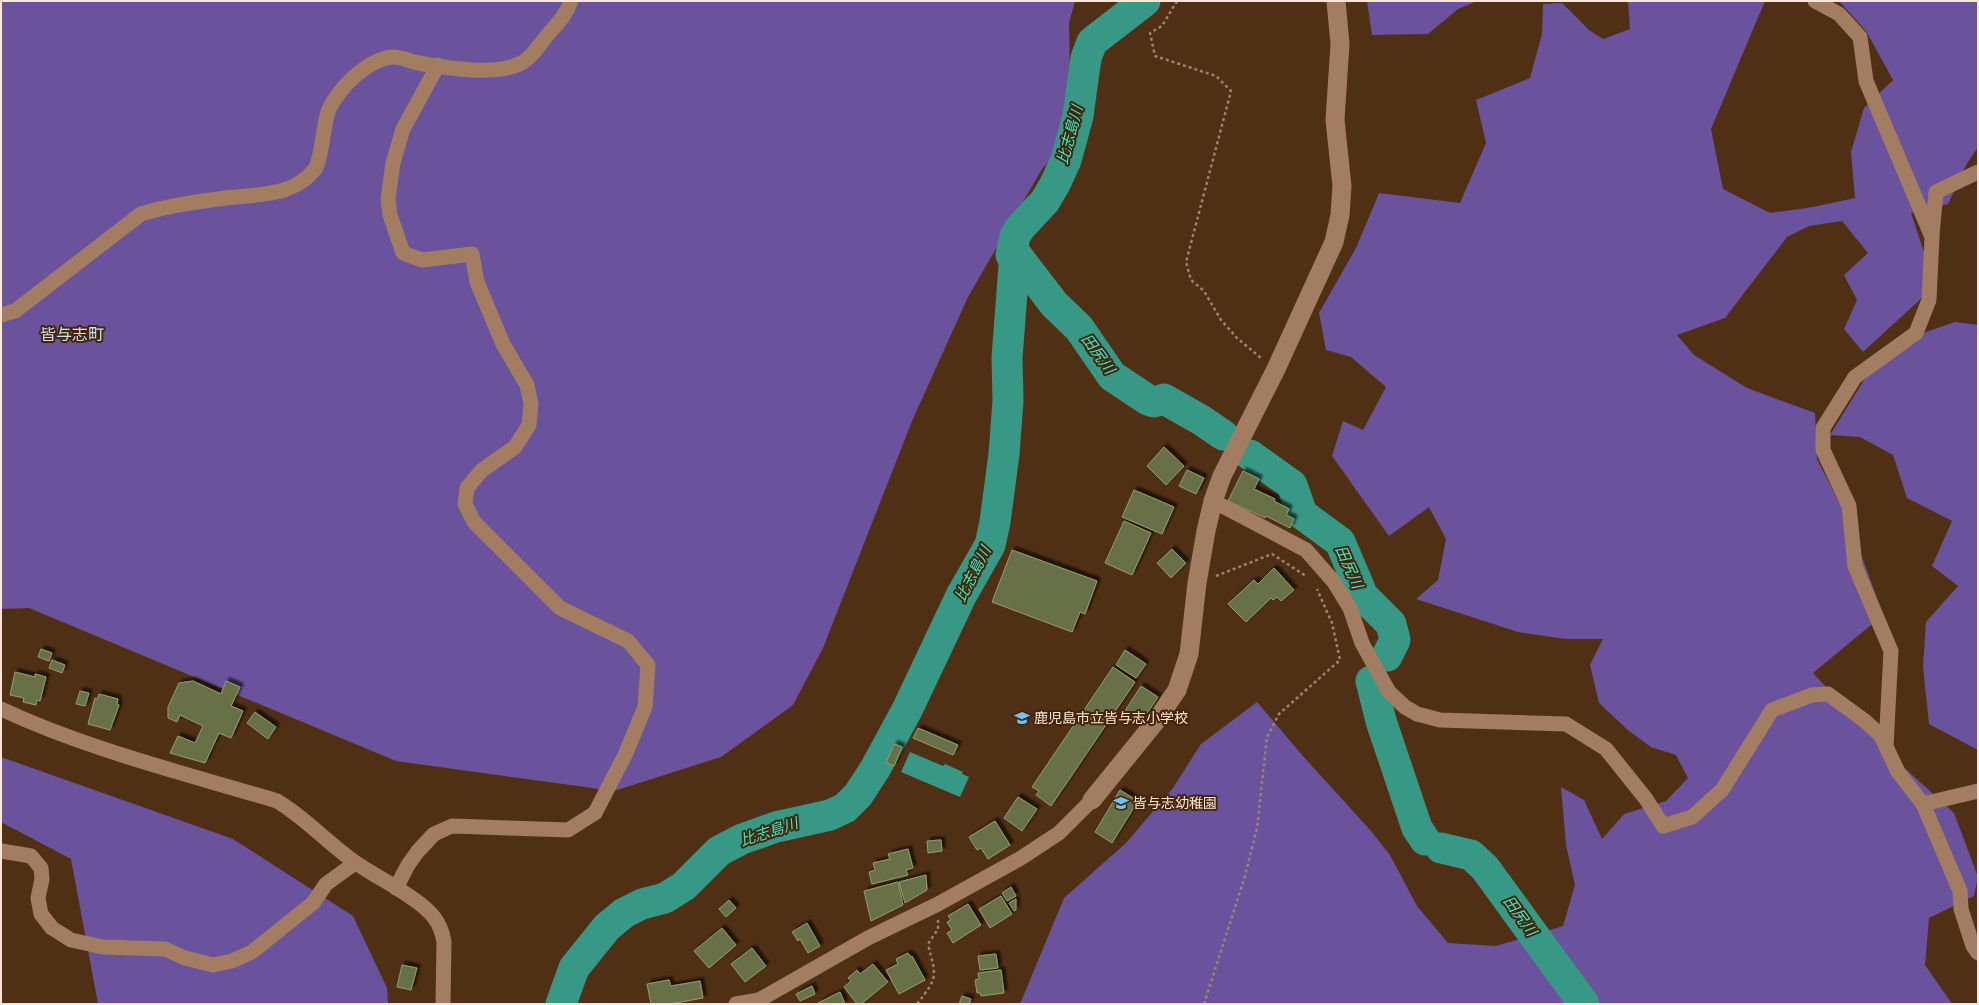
<svg xmlns="http://www.w3.org/2000/svg" width="1979" height="1005" font-family="'Open Sans','Noto Sans JP',sans-serif">
<style>
.forest{fill:#6b529c}
.water{fill:#389886}
.lines{fill:none;stroke-linecap:round;stroke-linejoin:round}
.river{stroke:#389886;stroke-width:31}
.building{fill:#687047;stroke:#949d72;filter:url(#shadow)}
.path{stroke:#9e836d;stroke-width:2.5;stroke-dasharray:3 3;stroke-linecap:butt}
.minor{stroke:#a27d61;stroke-width:15}
.tertiary{stroke:#a27d61;stroke-width:19}
.labels{text-anchor:middle;stroke-width:4;stroke-linejoin:round;paint-order:stroke}
.poi-label{font-size:14px;fill:#fce6d7;stroke:#45250a;text-anchor:start}
.water-label{font-size:15px;font-style:italic;fill:#38f0d0;stroke:#45250a}
.quarter-label{font-size:16px;fill:#c7e3f6;stroke:#45250a}
</style>
<defs>
<filter id="shadow"><feDropShadow dx="3.5" dy="-3.5" stdDeviation="1" flood-color="#0009"/></filter>
</defs>
<rect width="100%" height="100%" fill="#503015"/>
<!-- forest -->
<g class="forest">
<polygon points="1,1 1075,1 1069,23 1070,80 1063,124 1053,157 1042,169 968,297 912,421 823,648 793,705 721,757 614,791 396,761 29,608 1,609"/>
<polygon points="1367,1 1477,1 1458,9 1428,34 1372,35"/>
<polygon points="1628,1 1765,1 1711,129 1723,189 1770,213 1813,207 1855,198 1851,152 1864,108 1893,80 1866,31 1839,1 1978,1 1978,147 1966,165 1948,204 1911,213 1924,252 1925,295 1863,352 1844,329 1857,300 1844,275 1868,253 1842,221 1809,226 1787,237 1725,318 1677,335 1694,355 1747,388 1815,413 1817,459 1839,502 1856,529 1858,546 1883,615 1813,673 1887,752 1954,813 1978,877 1974,896 1929,918 1925,965 1952,1004 1020,1004 1064,898 1126,843 1173,788 1201,744 1257,702 1302,755 1371,831 1390,855 1417,906 1448,943 1496,946 1563,926 1575,885 1566,845 1561,787 1584,800 1602,839 1624,814 1666,801 1688,778 1676,755 1651,747 1629,731 1599,703 1590,665 1603,639 1566,639 1518,632 1416,599 1438,580 1446,539 1429,507 1389,536 1332,456 1343,421 1363,430 1386,387 1351,357 1326,350 1319,313 1356,248 1379,193 1460,203 1486,143 1476,100 1530,78 1542,34 1543,4 1562,3 1589,30 1603,39 1630,29"/>
<polygon points="1955,322 1978,325 1978,750 1929,724 1923,667 1926,622 1958,586 1932,566 1952,521 1907,498 1893,455 1860,437 1830,435 1869,372 1911,337"/>
<polygon points="1,757 233,839 353,916 387,988 388,1004 98,1004 71,859 1,822"/>
</g>
<!-- water -->
<polygon class="water" points="910,752 943,766 945,764 963,772 962,774 969,777 960,797 901,772"/>
<g class="lines">
<!-- river -->
<g class="river">
<polyline points="1015,253 1011,255 1015,236 1020,228 1045,201 1055,184 1066,160 1078,116 1086,58 1092,42 1145,1"/>
<polyline points="1015,253 1054,304 1079,328 1112,376 1148,400 1154,402 1164,399 1201,420 1223,435"/>
<polyline points="1250,455 1292,485 1302,514 1340,542 1360,589 1361,594 1391,624 1395,640 1387,656"/>
<polyline points="1371,681 1381,721 1417,828 1425,840"/>
<polyline points="1441,848 1471,855 1485,868 1584,1004"/>
<polyline points="561,1004 574,968 607,927 624,913 642,904 665,898 684,886 719,851 742,839 776,827 830,815 845,808 858,795 875,769 907,710 961,596 990,545 995,522 1004,454 1008,401 1007,358 1015,253"/>
</g>
</g>
<!-- building -->
<g class="building">
<polygon points="1164,447 1184,466 1166,485 1147,466"/>
<polygon points="1187,470 1204,478 1196,494 1179,486"/>
<polygon points="1243,471 1259,479 1254,489 1275,499 1274,501 1289,509 1286,515 1294,519 1290,528 1266,516 1265,518 1228,501"/>
<polygon points="1134,490 1174,507 1162,534 1122,517"/>
<polygon points="1124,521 1151,533 1132,575 1105,563"/>
<polygon points="1172,549 1186,563 1171,578 1157,563"/>
<polygon points="1012,550 1097,581 1085,614 1080,612 1072,632 992,602"/>
<polygon points="1274,568 1294,590 1281,601 1277,597 1273,600 1271,598 1246,622 1228,604 1254,580 1258,584"/>
<polygon points="41,649 52,653 49,661 38,657"/>
<polygon points="1125,650 1146,664 1136,678 1116,665"/>
<polygon points="52,660 65,665 62,673 49,668"/>
<polygon points="1113,667 1135,682 1051,806 1036,795 1039,791 1032,787"/>
<polygon points="15,672 35,677 35,674 46,677 40,701 37,700 36,705 23,702 24,698 10,695"/>
<polygon points="193,681 221,694 226,681 240,687 231,706 243,711 231,738 219,733 205,763 170,753 178,736 195,743 203,726 180,715 177,722 168,718 168,707 179,683"/>
<polygon points="1141,686 1158,697 1139,725 1123,714"/>
<polygon points="80,691 89,693 85,706 76,704"/>
<polygon points="99,694 118,699 117,704 119,705 110,730 88,724 95,698 97,699"/>
<polygon points="255,712 276,727 268,739 247,723"/>
<polygon points="918,728 958,745 953,755 913,738"/>
<polygon points="894,744 902,747 894,766 886,763"/>
<polygon points="1120,790 1138,801 1112,843 1095,832"/>
<polygon points="1018,797 1037,809 1022,831 1004,818"/>
<polygon points="995,821 1010,845 988,859 981,848 977,850 969,837"/>
<polygon points="941,840 942,851 928,853 927,841"/>
<polygon points="908,849 913,868 906,870 908,875 872,884 869,872 875,870 873,863 890,859 888,854"/>
<polygon points="926,875 927,890 905,903 899,882"/>
<polygon points="898,882 903,905 871,921 864,891"/>
<polygon points="1011,887 1016,896 1007,901 1002,893"/>
<polygon points="1001,896 1012,914 990,928 979,909"/>
<polygon points="1016,899 1016,910 1014,911 1009,903"/>
<polygon points="729,900 736,908 726,917 719,909"/>
<polygon points="968,904 981,925 953,943 947,933 952,930 947,922 951,920 948,916"/>
<polygon points="807,923 820,946 808,953 800,939 798,941 792,932"/>
<polygon points="722,928 736,945 709,968 694,951"/>
<polygon points="752,948 766,966 745,982 731,964"/>
<polygon points="908,953 911,957 912,956 925,980 899,994 886,970 898,964 896,959"/>
<polygon points="996,954 998,968 980,970 978,956"/>
<polygon points="873,964 888,982 861,1004 857,1004 844,987 851,981 848,978 857,970 860,974"/>
<polygon points="402,965 417,968 411,990 397,987"/>
<polygon points="1001,970 1004,993 981,996 980,993 977,993 975,980 979,979 978,973"/>
<polygon points="669,980 671,986 700,981 703,998 670,1004 651,1004 647,984"/>
<polygon points="812,986 815,994 800,1001 796,994"/>
<polygon points="840,992 845,1004 819,1004 818,1003"/>
<polygon points="962,996 971,999 969,1004 959,1004"/>
</g>
<g class="lines">
<!-- path -->
<g class="path">
<polyline points="1177,1 1162,26 1150,33 1155,56 1216,76 1231,91 1186,262 1191,280 1204,291 1221,320 1237,338 1261,358"/>
<polyline points="1216,576 1272,554 1306,576"/>
<path d="M917 1004C939 976 936 977 928 944L938 929V920"/>
<polyline points="1204,1004 1245,876 1257,828 1267,737 1279,714 1340,660 1332,623 1317,589"/>
</g>
<!-- minor -->
<g class="minor">
<polyline points="1815,1 1839,14 1860,37 1866,81 1932,237 1929,300 1916,333 1855,377 1823,428 1823,450 1849,506 1855,566 1891,651 1886,746"/>
<polyline points="1932,235 1936,192 1978,172"/>
<path d="M1 315 15 311 141 214C169 205 197 202 226 198 258 194 294 197 316 168 323 151 323 124 329 109 340 87 367 60 392 57 402 56 410 62 419 63 447 68 498 77 523 62 532 57 539 46 545 38 555 26 566 16 571 1"/>
<polyline points="1213,501 1306,550 1334,582 1350,608 1362,643 1389,692 1405,707 1417,714 1440,720 1566,724 1606,749 1646,799 1663,826 1692,817 1722,790 1772,710 1812,695 1828,694 1865,721 1881,736 1898,772 1923,804 1960,891 1961,909 1973,946 1978,953"/>
<path d="M1 709C89 750 184 773 277 801 306 818 328 844 356 863 378 878 404 890 425 908 436 917 442 928 444 942L443 1004"/>
<polyline points="1923,804 1978,791"/>
<polyline points="1,851 31,856 41,868 42,879 38,898 41,914 52,928 71,940 103,947 165,949 185,958 213,965 232,961 252,952 313,903 326,884 355,863"/>
<polyline points="396,888 408,865 418,851 434,834 452,826 568,830 595,813 625,755 645,707 648,665 628,641 560,608 474,522 465,504 467,488 481,471 515,447 529,425 531,404 527,385 503,344 477,282 472,254 422,260 403,253 390,215 388,199 393,163 403,129 438,65"/>
<polyline points="736,1004 759,1000 868,938 938,904 1021,858 1059,833 1092,800"/>
</g>
<!-- tertiary -->
<polyline class="tertiary" points="1092,800 1156,721 1177,690 1189,654 1197,583 1206,531 1213,501 1222,476 1276,369 1334,242 1340,215 1342,186 1335,120 1340,44 1336,1"/>
</g>
<!-- icons -->
<defs>
<g id="school-bare" transform="scale(1.2)"><path d="M0-5L7-2L0 1L-7-2ZM-4 1L0 2.5L4 1V4Q0 6-4 4Z" fill="#70c1f4" stroke="#45250a" stroke-width="2.5" paint-order="stroke"/></g>
</defs>
<g fill-rule="evenodd">
<use href="#school-bare" x="1022" y="718"/>
<use href="#school-bare" x="1121" y="803"/>
</g>
<g class="labels">
<!-- poi labels -->
<g class="poi-label">
<text x="1034" y="723">鹿児島市立皆与志小学校</text>
<text x="1133" y="808">皆与志幼稚園</text>
</g>
<!-- water labels -->
<g class="water-label">
<text transform="translate(1070 135) rotate(-75)" y="5">比志島川</text>
<text transform="translate(1098 354) rotate(54)" y="5">田尻川</text>
<text transform="translate(1349 567) rotate(66)" y="5">田尻川</text>
<text transform="translate(973 574) rotate(-63)" y="5">比志島川</text>
<text transform="translate(769 832) rotate(-18)" y="5">比志島川</text>
<text transform="translate(1520 916) rotate(54)" y="5">田尻川</text>
</g>
<!-- quarter labels -->
<g class="quarter-label">
<text x="72" y="340">皆与志町</text>
</g>
</g>
<!-- border -->
<rect width="1979" height="1005" fill="none" stroke="#fce6d7" stroke-width="4"/>
</svg>
